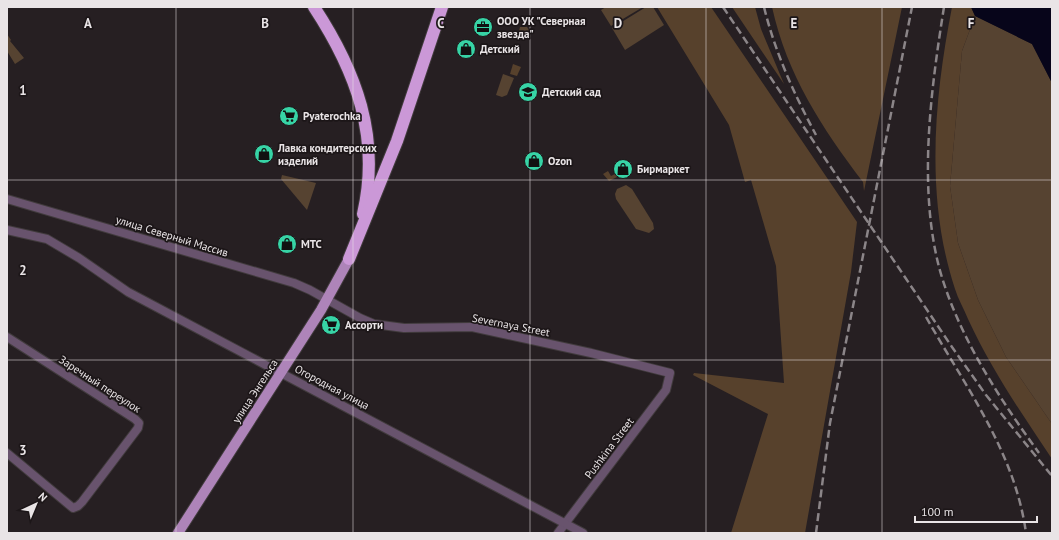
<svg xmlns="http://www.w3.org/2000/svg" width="1059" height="540" font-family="'PT Sans',sans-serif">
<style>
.green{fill:#564331}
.forest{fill:#57412c}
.water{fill:#07051a}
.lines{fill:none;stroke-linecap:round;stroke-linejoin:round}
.minor-casing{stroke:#413b3d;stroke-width:10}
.major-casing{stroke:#413b3d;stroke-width:12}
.highway-casing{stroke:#413b3d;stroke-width:14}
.minor{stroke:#68536d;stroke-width:8}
.major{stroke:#ae84b9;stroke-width:10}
.highway{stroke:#cb98d7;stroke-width:12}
.rail{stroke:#8b8588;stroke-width:2.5;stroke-dasharray:8 4;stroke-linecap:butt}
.grid{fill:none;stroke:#e9e4e6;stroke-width:1;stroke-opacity:0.55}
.labels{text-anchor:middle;stroke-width:3.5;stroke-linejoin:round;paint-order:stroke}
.poi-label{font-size:11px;font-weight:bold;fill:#e9e4e6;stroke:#1c1618;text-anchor:start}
.street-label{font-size:11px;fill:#e9e4e6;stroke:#1c1618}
.grid-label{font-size:13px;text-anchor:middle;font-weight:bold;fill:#e9e4e6;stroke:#1c1618;stroke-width:3.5;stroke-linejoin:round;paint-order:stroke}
</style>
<rect width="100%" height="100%" fill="#261f22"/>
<!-- green -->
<g class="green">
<polygon points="606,7 643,7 611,26 601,10"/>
<polygon points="646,7 653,7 664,25 625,50 612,28"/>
<polygon points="975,16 1032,44 1052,83 1052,424 1006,357 978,300 958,243 950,186 962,51"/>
<polygon points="520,27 527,27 531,33 521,36 518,35"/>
<polygon points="7,34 11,40 10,41 24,58 15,64 7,51"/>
<polygon points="503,74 514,78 507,95 502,97 496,95"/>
<polygon points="282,175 316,183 307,210 281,179"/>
<polygon points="626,185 632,189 653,223 654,229 649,233 636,229 616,199 615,194 617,189"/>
</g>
<!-- forest -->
<g class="forest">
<polygon points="657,7 711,7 857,222 851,272 805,533 731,533 768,414 693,375 694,373 784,383 776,266 751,180 745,182 729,125"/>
<polygon points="732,7 755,7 761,29 784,84"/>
<path d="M772 7H902L864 191 863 182C822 128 787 75 772 7Z"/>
<path d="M952 7H971L975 16 962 51 950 186 958 243 978 300 1006 357 1052 424V459C1022 414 991 369 968 319 964 309 958 299 955 289 925 198 934 99 952 7Z"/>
<polygon points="513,64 521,67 517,76 510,74"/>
<polygon points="608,171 611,176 619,172 621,175 609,181 603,174"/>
</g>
<!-- water -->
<polygon class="water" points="971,7 1052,7 1052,83 1032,44 975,16"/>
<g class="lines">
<!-- minor casing -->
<g class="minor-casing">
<g id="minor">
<polyline points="7,199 294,283 310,290 360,318 374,324 404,328 472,327 591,353 670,373 666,390 558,533"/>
<polyline points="7,230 47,239 79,258 128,292 583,533"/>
<polyline points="7,337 135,419 139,423 138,428 82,502 78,506 73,508 7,453"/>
</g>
</g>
<!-- major casing -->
<g class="major-casing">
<polyline id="major" points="178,533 321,310 349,259"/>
</g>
<!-- highway casing -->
<g class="highway-casing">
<g id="highway">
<path d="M314 7C356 71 381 137 363 214"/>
<polyline points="349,259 397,141 442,7"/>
</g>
</g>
<!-- minor -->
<use href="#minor" class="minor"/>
<!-- major -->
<use href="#major" class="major"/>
<!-- highway -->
<use href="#highway" class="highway"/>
<!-- rail -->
<g class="rail">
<polyline points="723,7 952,347 986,395 1052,476"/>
<path d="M764 7C775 52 794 94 816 135"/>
<path d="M944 7C931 89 918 185 939 267 957 334 999 398 1039 453"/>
<path d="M926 317C965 386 1015 452 1026 533"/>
<polyline points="816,533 830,423 912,7"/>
</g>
</g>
<!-- grid -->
<path class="grid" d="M176 7V533M353 7V533M530 7V533M706 7V533M882 7V533M7 180H1052M7 360H1052"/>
<!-- icons -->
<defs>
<g id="office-disc" transform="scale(1)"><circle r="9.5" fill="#37d4a6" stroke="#1c1618"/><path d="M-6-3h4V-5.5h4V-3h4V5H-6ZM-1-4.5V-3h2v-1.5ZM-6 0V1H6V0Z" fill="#111"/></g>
<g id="shop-disc" transform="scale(1)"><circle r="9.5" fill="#37d4a6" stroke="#1c1618"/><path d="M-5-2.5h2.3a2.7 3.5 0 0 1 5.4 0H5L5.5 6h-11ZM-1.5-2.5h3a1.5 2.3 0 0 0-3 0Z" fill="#111"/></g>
<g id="school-disc" transform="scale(1)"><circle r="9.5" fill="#37d4a6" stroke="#1c1618"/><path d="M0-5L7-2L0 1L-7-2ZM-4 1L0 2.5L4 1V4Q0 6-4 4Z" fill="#111"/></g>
<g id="supermarket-disc" transform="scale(1)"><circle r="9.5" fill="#37d4a6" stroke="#1c1618"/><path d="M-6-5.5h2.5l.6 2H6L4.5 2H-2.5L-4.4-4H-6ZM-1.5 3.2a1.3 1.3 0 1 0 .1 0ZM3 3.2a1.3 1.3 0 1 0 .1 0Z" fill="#111"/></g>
</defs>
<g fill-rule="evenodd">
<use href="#office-disc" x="483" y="27"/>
<use href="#shop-disc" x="466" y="49"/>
<use href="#school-disc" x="528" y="92"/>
<use href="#supermarket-disc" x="289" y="116"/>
<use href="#shop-disc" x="264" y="154"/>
<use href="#shop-disc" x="534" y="161"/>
<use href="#shop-disc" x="623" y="169"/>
<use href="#shop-disc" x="287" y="244"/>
<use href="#supermarket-disc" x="331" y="325"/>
</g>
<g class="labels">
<!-- poi labels -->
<g class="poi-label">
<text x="497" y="25">ООО УК "Северная<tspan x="497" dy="13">звезда"</tspan></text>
<text x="480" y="53">Детский</text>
<text x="542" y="96">Детский сад</text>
<text x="303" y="120">Pyaterochka</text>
<text x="278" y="152">Лавка кондитерских<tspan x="278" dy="13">изделий</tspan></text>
<text x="548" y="165">Ozon</text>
<text x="637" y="173">Бирмаркет</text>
<text x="301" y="248">МТС</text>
<text x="345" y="329">Ассорти</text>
</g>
<!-- street labels -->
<g class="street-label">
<text transform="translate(172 236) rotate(17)" y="4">улица Северный Массив</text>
<text transform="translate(511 325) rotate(11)" y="4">Severnaya Street</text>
<text transform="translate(100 384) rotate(33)" y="4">Заречный переулок</text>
<text transform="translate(332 387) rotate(28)" y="4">Огородная улица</text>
<text transform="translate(255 391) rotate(-57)" y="4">улица Энгельса</text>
<text transform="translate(609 448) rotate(-53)" y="4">Pushkina Street</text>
</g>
</g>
<g class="grid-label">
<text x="88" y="28">A</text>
<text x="265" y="28">B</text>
<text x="441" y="28">C</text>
<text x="618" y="28">D</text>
<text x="794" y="28">E</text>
<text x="971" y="28">F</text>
<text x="23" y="95">1</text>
<text x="23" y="275">2</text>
<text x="23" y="455">3</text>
</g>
<!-- border -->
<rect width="1059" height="540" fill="none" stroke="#e9e4e6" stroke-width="16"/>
<!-- north arrow -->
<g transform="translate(36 504) rotate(44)" stroke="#1c1618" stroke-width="3" paint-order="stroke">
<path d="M0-3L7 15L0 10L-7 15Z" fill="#e9e4e6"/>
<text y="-6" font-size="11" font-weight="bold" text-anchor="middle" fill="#e9e4e6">N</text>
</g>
<!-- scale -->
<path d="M915 516v6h122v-6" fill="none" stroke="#e9e4e6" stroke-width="2"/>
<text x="921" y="516" font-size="12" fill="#e9e4e6" stroke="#1c1618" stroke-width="3" paint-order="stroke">100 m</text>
</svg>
